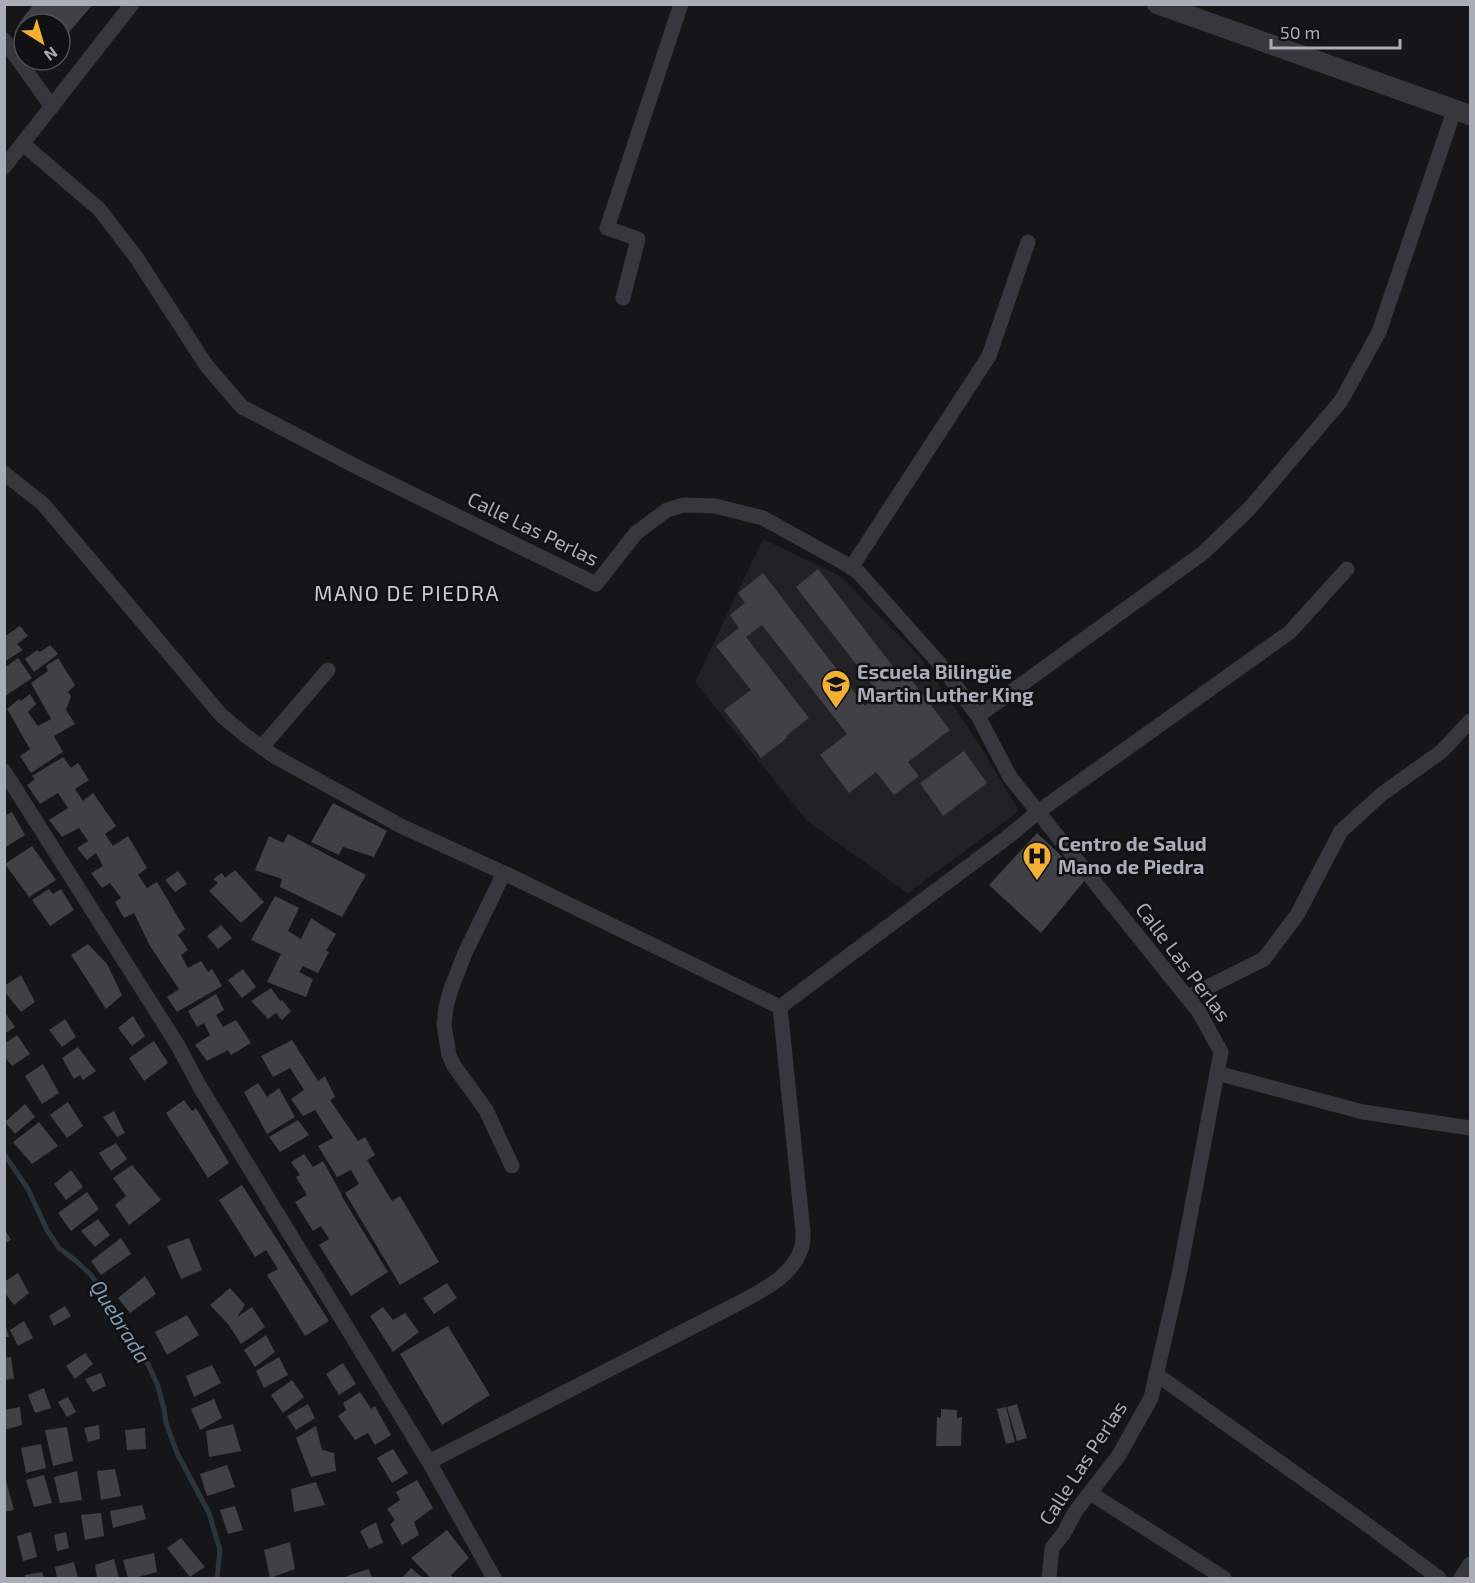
<svg xmlns="http://www.w3.org/2000/svg" width="1475" height="1583" font-family="'Exo 2',sans-serif">
<style>
.built{fill:#222225}
.lines{fill:none;stroke-linecap:round;stroke-linejoin:round}
.stream{stroke:#2c353c;stroke-width:5}
.building{fill:#404145}
.minor{stroke:#37383d;stroke-width:15}
.tertiary{stroke:#37383d;stroke-width:20}
.labels{text-anchor:middle;stroke-width:5;stroke-linejoin:round;paint-order:stroke}
.street-label{font-size:20px;fill:#a8adb8;stroke:#111113}
.poi-label{font-size:20px;font-weight:bold;fill:#a8adb8;stroke:#111113;text-anchor:start}
.neighbourhood-label{font-size:21px;letter-spacing:1.5px;fill:#c9ccd4;stroke:#111113}
.water-label{font-size:21px;font-style:italic;fill:#7f9bb3;stroke:#111113}
</style>
<rect width="100%" height="100%" fill="#161618"/>
<!-- built -->
<polygon class="built" points="763,539 840,576 919,656 974,736 1019,811 908,893 807,821 695,682"/>
<g class="lines">
<!-- stream -->
<polyline class="stream" points="4,1154 28,1189 47,1230 59,1248 76,1261 91,1275 110,1302 137,1350 148,1364 158,1386 164,1409 166,1423 177,1453 209,1513 220,1550 217,1578"/>
</g>
<!-- building -->
<g class="building">
<polygon points="34,4 93,4 60,43 60,24 24,24 24,28 19,23"/>
<polygon points="818,569 902,678 907,674 950,730 908,762 919,776 894,795 876,772 849,793 820,755 847,734 762,625 746,637 809,718 786,736 787,738 761,758 724,710 751,690 716,646 739,628 730,615 745,603 738,593 763,573 865,706 880,695 796,587"/>
<polygon points="20,626 28,636 17,644 23,650 4,662 4,637"/>
<polygon points="50,645 58,654 34,672 25,659 37,650 40,652"/>
<polygon points="18,658 32,678 4,697 4,668"/>
<polygon points="58,658 75,685 68,692 71,696 66,710 75,724 54,736 63,752 31,773 20,756 30,749 7,709 19,699 21,701 30,694 36,704 28,712 38,726 51,719 31,683 48,671 46,666"/>
<polygon points="964,751 987,783 943,816 920,783"/>
<polygon points="63,757 71,768 78,763 89,780 75,789 83,801 93,793 116,826 105,834 113,846 128,836 147,868 138,875 147,888 157,882 185,929 178,935 188,950 181,955 188,968 201,961 208,972 212,969 222,986 177,1012 167,997 179,989 150,946 134,913 124,918 115,902 121,898 110,883 102,888 91,873 103,866 96,853 87,860 77,848 88,841 79,828 62,837 49,820 68,808 58,793 40,804 27,785 35,779 32,776"/>
<polygon points="333,803 387,831 374,857 343,847 339,855 311,842"/>
<polygon points="12,812 25,835 4,848 4,816"/>
<polygon points="1037,833 1086,879 1041,933 989,885"/>
<polygon points="288,834 366,875 342,917 280,887 282,879 255,870 269,836 283,843"/>
<polygon points="32,846 56,880 29,897 5,864"/>
<polygon points="235,870 264,902 241,923 209,891 218,883 213,879 222,873 225,878"/>
<polygon points="178,871 187,884 175,892 165,880"/>
<polygon points="49,889 53,894 61,889 74,910 50,926 32,900"/>
<polygon points="275,896 299,908 288,931 301,939 311,918 336,934 326,951 329,952 318,973 303,966 299,972 313,979 306,997 267,982 281,954 251,940"/>
<polygon points="221,925 232,938 218,949 207,936"/>
<polygon points="88,944 107,964 122,995 106,1009 71,955"/>
<polygon points="243,969 256,987 242,998 228,980"/>
<polygon points="21,975 35,1002 21,1012 4,991 4,986"/>
<polygon points="271,988 280,1001 282,1000 291,1011 282,1020 276,1013 268,1019 251,1001"/>
<polygon points="216,994 224,1010 216,1015 223,1027 236,1020 251,1043 231,1055 228,1050 207,1061 195,1045 210,1035 204,1023 197,1027 188,1011"/>
<polygon points="4,1011 15,1027 4,1034"/>
<polygon points="133,1016 145,1036 132,1046 118,1028"/>
<polygon points="65,1019 76,1037 62,1047 49,1030"/>
<polygon points="17,1035 30,1054 12,1066 4,1056 4,1044"/>
<polygon points="292,1040 318,1081 325,1076 335,1097 330,1100 358,1141 365,1137 375,1155 367,1160 392,1201 400,1196 439,1262 400,1285 345,1193 359,1184 351,1170 337,1177 318,1146 333,1138 315,1110 303,1116 291,1099 304,1090 290,1068 273,1077 261,1056"/>
<polygon points="154,1041 168,1063 144,1081 129,1058"/>
<polygon points="78,1047 96,1071 83,1080 80,1075 74,1079 62,1058"/>
<polygon points="43,1064 59,1093 42,1104 25,1076"/>
<polygon points="258,1083 267,1097 279,1088 295,1117 267,1134 244,1092"/>
<polygon points="184,1100 192,1111 196,1108 229,1163 208,1178 166,1113"/>
<polygon points="68,1102 83,1126 67,1138 50,1115"/>
<polygon points="25,1104 35,1117 15,1134 5,1122"/>
<polygon points="114,1111 125,1133 117,1137 103,1117"/>
<polygon points="298,1120 309,1135 280,1152 269,1137"/>
<polygon points="39,1122 58,1146 32,1164 13,1142"/>
<polygon points="116,1143 127,1159 111,1171 99,1153"/>
<polygon points="304,1154 313,1167 323,1161 342,1195 341,1195 388,1272 351,1296 319,1245 329,1239 321,1226 313,1231 295,1202 307,1195 296,1177 300,1175 291,1162"/>
<polygon points="132,1165 161,1200 129,1225 115,1205 126,1196 113,1178"/>
<polygon points="71,1170 83,1187 66,1200 54,1184"/>
<polygon points="242,1185 329,1321 305,1336 267,1275 278,1269 266,1250 255,1257 219,1200"/>
<polygon points="87,1192 99,1209 71,1231 58,1213"/>
<polygon points="98,1219 110,1235 95,1247 81,1231"/>
<polygon points="4,1228 11,1240 4,1244"/>
<polygon points="121,1238 131,1254 101,1275 91,1261"/>
<polygon points="189,1238 202,1270 181,1279 167,1246"/>
<polygon points="18,1273 29,1293 14,1305 4,1292 4,1282"/>
<polygon points="145,1276 156,1294 130,1313 118,1298"/>
<polygon points="447,1283 457,1298 434,1314 423,1298"/>
<polygon points="230,1288 245,1305 237,1317 252,1307 265,1327 241,1344 228,1324 210,1305"/>
<polygon points="65,1306 71,1316 54,1326 49,1316"/>
<polygon points="383,1307 393,1320 405,1313 419,1332 393,1352 370,1316"/>
<polygon points="187,1315 199,1335 167,1355 155,1332"/>
<polygon points="4,1321 9,1337 4,1337"/>
<polygon points="24,1321 33,1338 18,1346 10,1330"/>
<polygon points="448,1326 490,1395 442,1425 400,1354"/>
<polygon points="266,1335 275,1352 255,1367 244,1350"/>
<polygon points="85,1353 93,1364 75,1379 66,1366"/>
<polygon points="11,1357 14,1379 4,1380 4,1358"/>
<polygon points="279,1357 288,1375 264,1388 256,1371"/>
<polygon points="343,1363 356,1384 339,1395 326,1374"/>
<polygon points="212,1365 221,1383 194,1397 186,1376"/>
<polygon points="101,1373 106,1386 93,1392 85,1379"/>
<polygon points="292,1380 304,1397 283,1413 271,1395"/>
<polygon points="44,1388 51,1408 35,1413 28,1395"/>
<polygon points="360,1392 371,1409 375,1406 391,1435 375,1445 368,1433 355,1440 338,1416 346,1410 343,1403"/>
<polygon points="68,1397 76,1412 67,1417 58,1402"/>
<polygon points="214,1399 222,1418 200,1430 191,1409"/>
<polygon points="308,1404 315,1418 296,1430 287,1416"/>
<polygon points="1017,1404 1027,1438 1017,1441 1007,1407"/>
<polygon points="20,1407 22,1425 4,1430 4,1410"/>
<polygon points="1006,1407 1015,1442 1006,1444 997,1409"/>
<polygon points="941,1409 957,1410 957,1418 962,1417 961,1446 936,1446 937,1417 941,1418"/>
<polygon points="233,1424 241,1451 209,1457 206,1431"/>
<polygon points="99,1425 100,1439 88,1442 84,1428"/>
<polygon points="316,1426 322,1450 334,1453 336,1471 311,1477 296,1438"/>
<polygon points="67,1427 73,1461 53,1466 45,1430"/>
<polygon points="145,1428 146,1449 127,1450 125,1430"/>
<polygon points="41,1444 46,1468 26,1473 21,1448"/>
<polygon points="393,1449 408,1473 392,1483 377,1458"/>
<polygon points="227,1465 235,1487 207,1496 200,1474"/>
<polygon points="115,1469 121,1496 101,1500 97,1471"/>
<polygon points="77,1471 82,1500 60,1503 54,1477"/>
<polygon points="44,1475 52,1503 34,1507 26,1480"/>
<polygon points="417,1480 433,1508 414,1522 419,1535 402,1545 390,1524 395,1520 387,1509 400,1500 396,1492"/>
<polygon points="4,1481 6,1481 14,1510 4,1512"/>
<polygon points="316,1482 325,1505 294,1512 291,1489"/>
<polygon points="142,1505 146,1519 113,1528 110,1511"/>
<polygon points="235,1506 243,1530 228,1534 220,1510"/>
<polygon points="101,1513 104,1536 85,1540 81,1515"/>
<polygon points="376,1522 383,1543 369,1549 360,1531"/>
<polygon points="447,1530 469,1558 451,1575 453,1578 431,1578 411,1558"/>
<polygon points="31,1532 37,1557 23,1561 17,1536"/>
<polygon points="66,1532 69,1548 57,1551 54,1535"/>
<polygon points="181,1538 205,1567 190,1577 167,1548"/>
<polygon points="290,1542 295,1569 270,1578 264,1550"/>
<polygon points="154,1553 157,1572 134,1578 128,1578 123,1560"/>
<polygon points="114,1559 119,1578 97,1578 95,1565"/>
<polygon points="74,1562 78,1578 57,1578 55,1567"/>
<polygon points="411,1568 423,1578 402,1578"/>
<polygon points="369,1569 372,1578 347,1578 347,1576"/>
<polygon points="42,1572 44,1578 25,1578 25,1575"/>
</g>
<g class="lines">
<!-- minor -->
<g class="minor">
<polyline points="4,40 52,107"/>
<polyline points="23,144 99,209 136,257 206,365 242,407 361,469 596,584 636,533 667,510 684,505 715,506 763,518 846,564 859,573 939,663 978,716 1010,777 1199,1012 1221,1052 1179,1275 1151,1398 1119,1455 1075,1512 1064,1533 1052,1548 1049,1578"/>
<polyline points="4,167 132,4"/>
<polyline points="623,298 638,239 607,228 681,4"/>
<polyline points="4,473 43,504 221,715 246,736 274,756 401,826 504,873 780,1007"/>
<polyline points="851,568 989,356 1028,242"/>
<polyline points="978,716 1203,553 1249,509 1341,401 1379,332 1455,108"/>
<polyline points="262,747 328,670"/>
<polyline points="4,771 177,1044 200,1087 429,1462 494,1578"/>
<polyline points="504,873 465,953 451,989 446,1007 444,1025 449,1055 454,1066 486,1110 512,1166"/>
<polyline points="1188,997 1264,959 1297,915 1341,831 1382,794 1442,751 1470,721"/>
<polyline points="780,1007 1009,836 1039,811 1290,632 1347,569"/>
<polyline points="1217,1073 1363,1112 1470,1128"/>
<polyline points="1156,1374 1358,1518 1439,1578"/>
<path d="M429 1462 735 1305C760 1291 793 1278 802 1246 803 1242 803 1237 803 1232L780 1007"/>
<polyline points="1090,1493 1224,1578"/>
<polyline points="1461,1578 1470,1564"/>
</g>
<!-- tertiary -->
<polyline class="tertiary" points="1157,4 1470,115"/>
</g>
<!-- icons -->
<defs>
<g id="school-pin" transform="scale(1.5)"><path d="M0 17L-7.5 6A9.5 9.5 0 1 1 7.5 6Z" fill="#f2b134" stroke="#111113"/><path d="M0-5L7-2L0 1L-7-2ZM-4 1L0 2.5L4 1V4Q0 6-4 4Z" fill="#111"/></g>
<g id="hospital-pin" transform="scale(1.5)"><path d="M0 17L-7.5 6A9.5 9.5 0 1 1 7.5 6Z" fill="#f2b134" stroke="#111113"/><path d="M-5-5h3v3.5h4V-5h3V5h-3V1.5h-4V5h-3Z" fill="#111"/></g>
</defs>
<g fill-rule="evenodd">
<use href="#school-pin" x="836" y="684"/>
<use href="#hospital-pin" x="1037" y="856"/>
</g>
<g class="labels">
<!-- street labels -->
<g class="street-label">
<text transform="translate(533 529) rotate(26)" y="7">Calle Las Perlas</text>
<text transform="translate(1183 962) rotate(53)" y="7">Calle Las Perlas</text>
<text transform="translate(1083 1463) rotate(-57)" y="7">Calle Las Perlas</text>
</g>
<!-- poi labels -->
<g class="poi-label">
<text x="857" y="679">Escuela Bilingüe<tspan x="857" dy="23">Martin Luther King</tspan></text>
<text x="1058" y="851">Centro de Salud<tspan x="1058" dy="23">Mano de Piedra</tspan></text>
</g>
<!-- neighbourhood labels -->
<g class="neighbourhood-label">
<text x="407" y="601">MANO DE PIEDRA</text>
</g>
<!-- water labels -->
<g class="water-label">
<text transform="translate(120 1322) rotate(58)" y="7">Quebrada</text>
</g>
</g>
<!-- border -->
<rect width="1475" height="1583" fill="none" stroke="#a8adb8" stroke-width="12"/>
<!-- north arrow -->
<g transform="translate(42 42) rotate(143)"><circle r="28" fill="#111113" stroke="#4d4f55" stroke-width="1.5"/>
<path d="M0-4.5L10 22L0 15L-10 22Z" fill="#f2b134"/>
<text y="-9" font-size="16" font-weight="bold" text-anchor="middle" fill="#a8adb8">N</text>
</g>
<!-- scale -->
<path d="M1271 39v9h129v-9" fill="none" stroke="#a8adb8" stroke-width="3"/>
<text x="1280" y="39" font-size="18" fill="#a8adb8" stroke="#111113" stroke-width="4.5" paint-order="stroke">50 m</text>
</svg>
